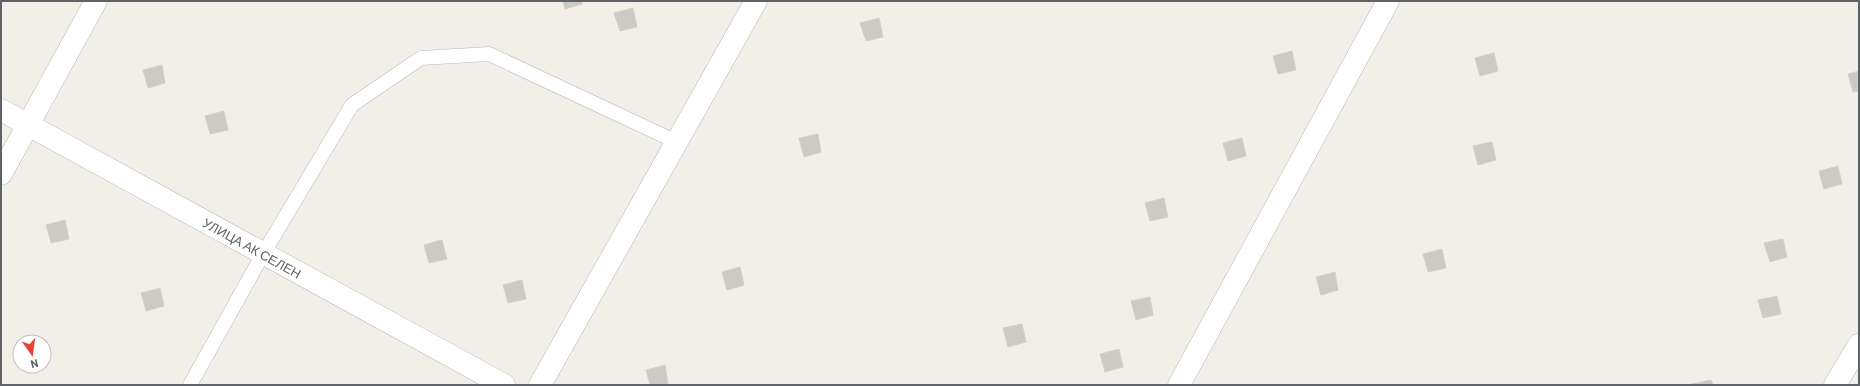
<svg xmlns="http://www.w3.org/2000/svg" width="1860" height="386" font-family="Barlow,sans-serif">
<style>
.building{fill:#cccac5;stroke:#d6d1c6}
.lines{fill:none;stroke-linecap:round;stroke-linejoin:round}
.service-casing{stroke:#b5b8bc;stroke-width:15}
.minor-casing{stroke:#b5b8bc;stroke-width:23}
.service{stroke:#fff;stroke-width:14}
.minor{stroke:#fff;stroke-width:22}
.labels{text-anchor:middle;stroke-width:3;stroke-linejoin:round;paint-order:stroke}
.street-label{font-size:13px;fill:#5f6368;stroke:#fff}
</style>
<rect width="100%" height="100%" fill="#f1efe8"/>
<!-- building -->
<g class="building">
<polygon points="563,1 582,1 582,4 565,9"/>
<polygon points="633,8 637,27 620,31 614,13"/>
<polygon points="879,18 883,37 866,41 860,23"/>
<polygon points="1292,51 1296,70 1278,74 1273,56"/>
<polygon points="1494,53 1498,71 1480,76 1475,58"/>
<polygon points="162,65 165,83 148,88 143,70"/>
<polygon points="1859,71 1859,91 1853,92 1848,74"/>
<polygon points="224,111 228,130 210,134 205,116"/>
<polygon points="818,134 821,152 804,157 799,138"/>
<polygon points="1242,138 1246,156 1228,161 1223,143"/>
<polygon points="1492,142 1496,160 1478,165 1473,146"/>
<polygon points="1838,166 1842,184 1824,189 1819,171"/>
<polygon points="1164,198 1168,217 1150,221 1145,203"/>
<polygon points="65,220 69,239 51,243 46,225"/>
<polygon points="1783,239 1787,257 1770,262 1764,243"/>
<polygon points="442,240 447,259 429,263 424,245"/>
<polygon points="1442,249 1446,268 1428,272 1423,254"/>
<polygon points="740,267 744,285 727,290 722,272"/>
<polygon points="1335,272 1338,290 1321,295 1316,277"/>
<polygon points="522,280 526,299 508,303 503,285"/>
<polygon points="160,288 164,306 146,311 141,293"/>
<polygon points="1777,296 1781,314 1763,318 1758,300"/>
<polygon points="1150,297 1153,315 1136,320 1131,301"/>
<polygon points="1022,324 1026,342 1008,347 1003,328"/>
<polygon points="1119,349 1123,367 1105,372 1100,354"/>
<polygon points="665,365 668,384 650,385 646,370"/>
<polygon points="1711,380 1713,385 1692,384"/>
</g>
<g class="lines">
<!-- service casing -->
<g class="service-casing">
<polyline id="service" points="190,385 263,254 352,105 421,58 489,54 677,142"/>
</g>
<!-- minor casing -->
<g class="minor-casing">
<g id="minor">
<polyline points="1,110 504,385"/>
<polyline points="1,174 96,1"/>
<polyline points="540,385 756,1"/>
<polyline points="1179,385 1388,1"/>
<polyline points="1835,385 1859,345"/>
</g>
</g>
<!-- service -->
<use href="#service" class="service"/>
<!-- minor -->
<use href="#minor" class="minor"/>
</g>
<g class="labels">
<!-- street labels -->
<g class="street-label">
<text transform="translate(252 248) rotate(29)" y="5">УЛИЦА АК СЕЛЕН</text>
</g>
</g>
<!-- border -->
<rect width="1860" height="386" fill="none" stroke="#5f6368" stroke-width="4"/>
<!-- north arrow -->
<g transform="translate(32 354) rotate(166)"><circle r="19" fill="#ffffff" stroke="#bfc1c3"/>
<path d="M0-3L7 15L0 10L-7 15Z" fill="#ea4335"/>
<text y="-6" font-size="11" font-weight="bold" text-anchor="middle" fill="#5f6368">N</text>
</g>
</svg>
